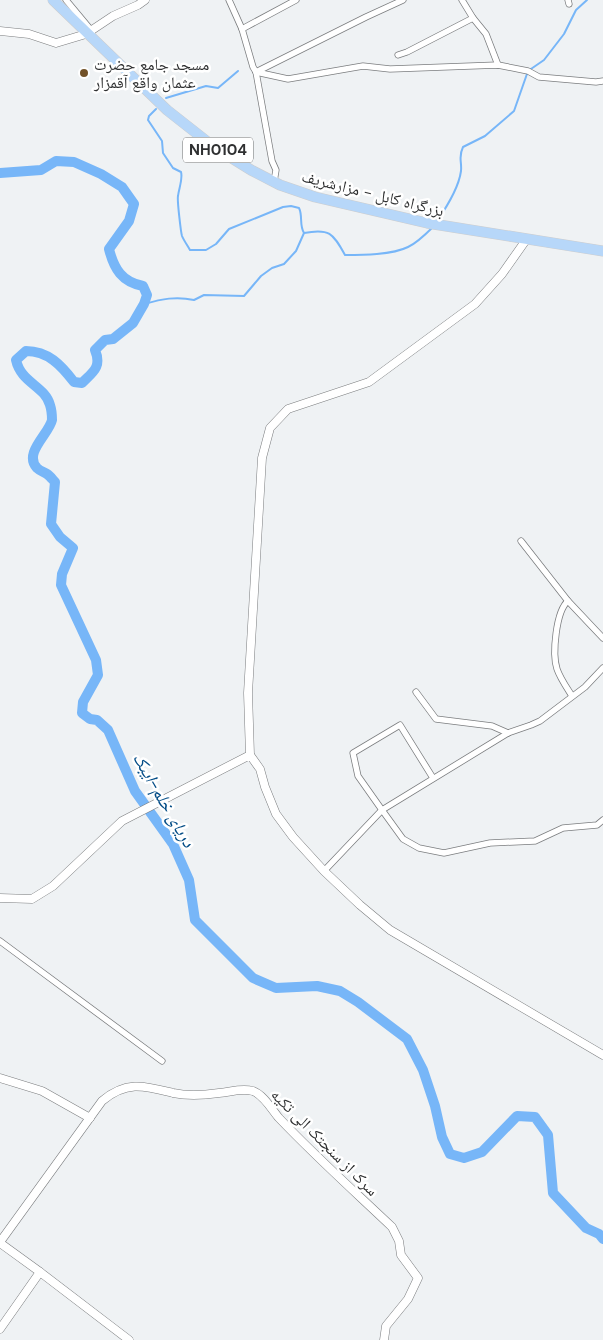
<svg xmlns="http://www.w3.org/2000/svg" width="603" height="1340" font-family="'DM Sans','Noto Naskh Arabic',sans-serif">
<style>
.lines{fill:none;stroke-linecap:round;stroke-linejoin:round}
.stream{stroke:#77b6f8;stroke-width:2}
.river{stroke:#77b6f8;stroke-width:10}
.street-casing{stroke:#7b7d7f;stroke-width:7}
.secondary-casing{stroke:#7b7d7f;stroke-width:9}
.highway-casing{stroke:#cdcdce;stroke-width:11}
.street{stroke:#fff;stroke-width:5.5}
.secondary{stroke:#fff;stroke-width:8}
.highway{stroke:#b7d7f9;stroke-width:10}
.poi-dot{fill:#725228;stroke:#fff;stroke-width:2}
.labels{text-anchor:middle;stroke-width:5;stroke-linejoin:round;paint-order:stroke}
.shield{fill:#fff;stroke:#6d6e6f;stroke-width:1}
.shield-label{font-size:15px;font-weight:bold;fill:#2f3031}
.poi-label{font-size:16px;fill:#2f3031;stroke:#fff;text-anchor:start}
.street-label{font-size:16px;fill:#2f3031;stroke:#fff}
.water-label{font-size:18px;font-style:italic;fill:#034c86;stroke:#fff}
</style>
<rect width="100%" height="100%" fill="#eff2f4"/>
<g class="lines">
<!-- stream -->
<g class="stream">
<polyline points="166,98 206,86 218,88 238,71"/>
<path d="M156 109 149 116 148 120 162 141 163 153 173 168 181 172C183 179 179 188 178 196 177 200 181 233 182 236 184 241 188 246 190 250H206L216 244 229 229 283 207 291 206 299 208C303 216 299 225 304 233"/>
<path d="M437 221C446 208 459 186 461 171 462 161 458 157 463 147L485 136 514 111 528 71 544 60 564 34 576 10 587 0"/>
<path d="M144 304C162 299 176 296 194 300L204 295 244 296 261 276 272 268 284 264 296 251 304 233C329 228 333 233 345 255 362 255 392 255 408 247 417 243 426 234 433 227"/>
</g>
<!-- river -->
<path class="river" d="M0 173 41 170 56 161 74 162 101 174 122 187 134 204 129 221 109 249C114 269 122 282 143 286L147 295 144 304 133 323 113 339 105 340 95 350C102 367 93 372 82 383L74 382C61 365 48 351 26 351L16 360C21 383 45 386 50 405 51 408 52 416 52 420 49 434 23 453 37 468 40 471 44 472 47 474 50 476 53 480 55 482L51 524 60 537 73 548 62 574 61 585 96 660 98 675 83 702 82 713 90 719 97 720 108 730 135 791 173 844 189 880 195 920 253 978 276 988 317 986 340 991 358 1002 407 1039 423 1070 435 1106 442 1137 450 1154 464 1158 482 1152 517 1116 535 1117 548 1135 553 1193 586 1228 599 1234 603 1239"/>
<!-- street casing -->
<g class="street-casing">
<g id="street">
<polyline points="66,0 91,30"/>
<polyline points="229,0 242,29 253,67 256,72 272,161 276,170 274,182"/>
<polyline points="462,0 473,18 486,34 498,65"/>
<polyline points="568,0 569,4"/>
<polyline points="242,29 296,0"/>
<polyline points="398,55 407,52 473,18"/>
<polyline points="256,72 288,79 363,66 390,69 498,65 528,71 539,77 596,82 603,81"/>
<polyline points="256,72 366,17 403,0"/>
<polyline points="521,541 568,601 603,638"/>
<path d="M568 601C556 611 552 654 557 669 560 678 567 688 572 696"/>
<polyline points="416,692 436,719 492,726 508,733"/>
<polyline points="433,778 400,725 353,753 358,776 382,810 403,839 419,848 444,853 490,843 535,841 563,828 597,825 603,820"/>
<polyline points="324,871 382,810 508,733 531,725 540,721 585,687 603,668"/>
<polyline points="0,941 162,1061"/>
</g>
</g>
<!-- secondary casing -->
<g class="secondary-casing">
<g id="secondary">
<polyline points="0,31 29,34 56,43 86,34 113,16 138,5 145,0"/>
<polyline points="250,755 248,693 262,458 270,428 288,409 369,382 475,304 502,274 526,240"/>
<polyline points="0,898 32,899 53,886 122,821 250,755 260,769 265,787 276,814 293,837 324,871 360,905 390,930 603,1055"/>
<polyline points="0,1078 42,1091 90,1118"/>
<path d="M0 1242 102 1101C127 1080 145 1086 173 1093 187 1096 205 1095 219 1093 231 1092 241 1088 253 1091 264 1095 272 1110 279 1118 315 1156 354 1191 392 1227L399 1241 401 1255 418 1278 408 1299 386 1326 384 1340"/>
<polyline points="0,1243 40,1272 0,1329"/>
<polyline points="40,1272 129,1340"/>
</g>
</g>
<!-- highway casing -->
<g class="highway-casing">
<polyline id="highway" points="53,0 167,110 214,147 251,170 280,185 315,197 427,223 603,251"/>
</g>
<!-- street -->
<use href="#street" class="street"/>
<!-- secondary -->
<use href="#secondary" class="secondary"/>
<!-- highway -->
<use href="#highway" class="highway"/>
</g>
<!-- markers -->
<circle class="poi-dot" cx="84" cy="73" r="5"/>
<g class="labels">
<!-- shield labels -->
<rect class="shield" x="183" y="137.5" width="70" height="25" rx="4"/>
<g class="shield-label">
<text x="218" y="155">NH0104</text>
</g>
<!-- poi labels -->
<g class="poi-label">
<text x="94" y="70">مسجد جامع حضرت<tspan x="94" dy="18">عثمان واقع آقمزار</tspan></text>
</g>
<!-- street labels -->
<g class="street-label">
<text transform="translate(373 193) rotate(14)" y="6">بزرگراه کابل - مزارشریف</text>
<text transform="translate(325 1142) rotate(45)" y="6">سرک از سنجتک الی تکیه</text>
</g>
<!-- water labels -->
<g class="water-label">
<text transform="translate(164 800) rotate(60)" y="6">دریای خلم-ایبک</text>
</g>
</g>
</svg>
